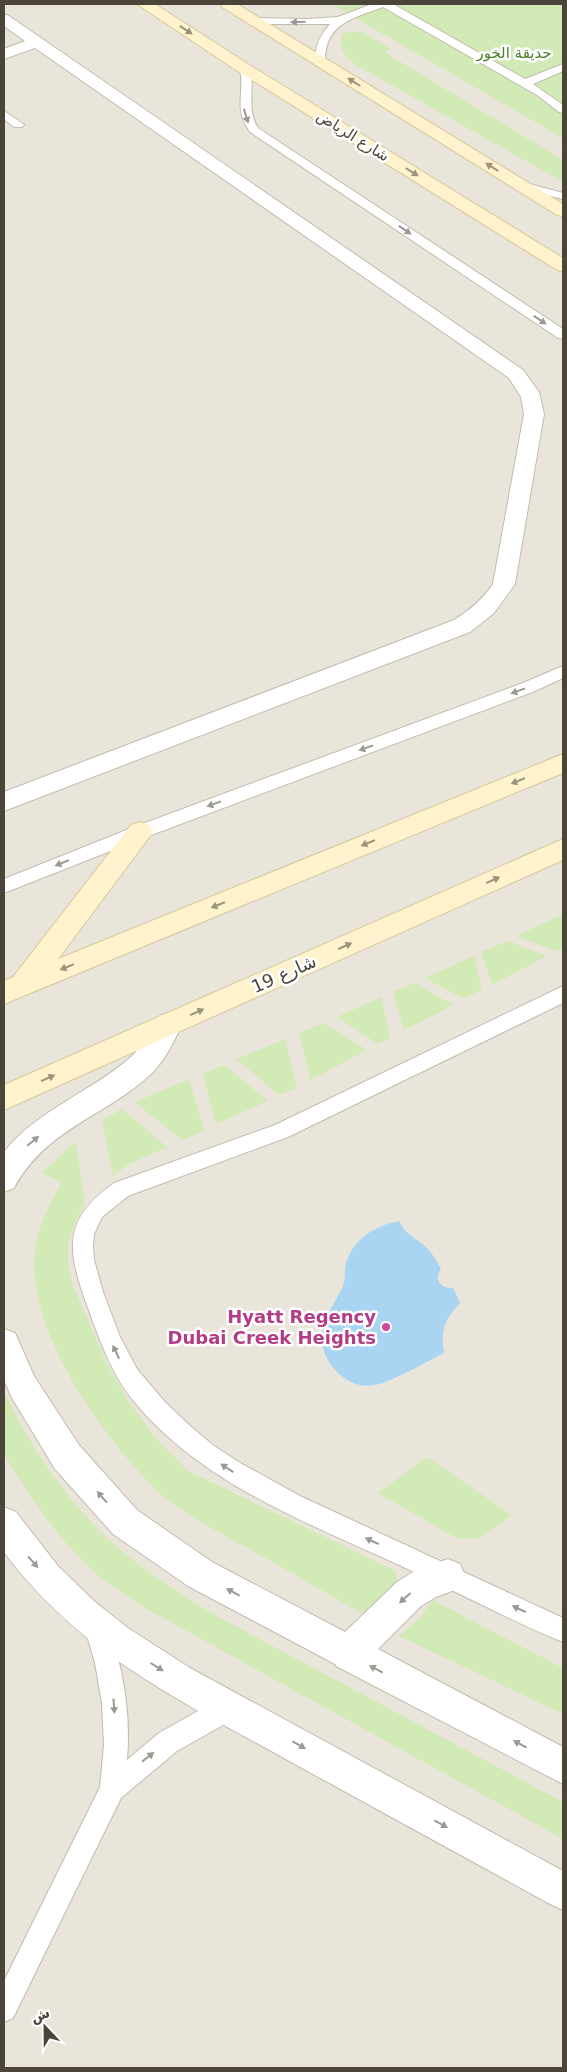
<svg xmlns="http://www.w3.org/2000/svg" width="567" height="2072" font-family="'DejaVu Sans',Vazirmatn,sans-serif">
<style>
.residential{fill:#eae5da}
.green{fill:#d2eab5}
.water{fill:#a9d4f2}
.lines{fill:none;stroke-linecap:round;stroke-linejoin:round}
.service-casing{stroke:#c2bbae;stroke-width:2}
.minor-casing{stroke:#c2bbae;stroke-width:2}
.tertiary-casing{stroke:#c2bbae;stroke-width:2}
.secondary-casing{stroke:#d6c79b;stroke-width:2}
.service{fill:#fff;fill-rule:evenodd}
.minor{fill:#fff;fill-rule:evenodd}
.tertiary{fill:#fff;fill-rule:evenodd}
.secondary{fill:#fff3cd;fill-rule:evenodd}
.oneway{fill:#9c9892}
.oneway2{fill:#9c937c}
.hotel-dot{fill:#d1479c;stroke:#fff;stroke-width:2}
.labels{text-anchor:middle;stroke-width:5;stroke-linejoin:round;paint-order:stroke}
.far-park-label{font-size:15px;fill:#4a7f2a;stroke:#fff}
.far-street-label{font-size:15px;fill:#4b4439;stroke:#fff}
.street-label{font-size:18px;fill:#4b4439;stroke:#fff}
.hotel-label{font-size:18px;font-weight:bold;fill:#b23c85;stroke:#fff;text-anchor:end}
</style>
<rect width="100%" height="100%" fill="#f6f3ec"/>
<!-- residential -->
<rect class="residential" x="4" y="4" width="559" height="2064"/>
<!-- green -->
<g class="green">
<polygon points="331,4 563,4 563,138"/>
<path d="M361 31 391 49 384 52 563 160V182L356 65C344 57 337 47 343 33Z"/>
<polygon points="563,914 563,948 556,951 516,936"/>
<polygon points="507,941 547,956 492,985 481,952"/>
<polygon points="474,956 482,989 464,999 425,978"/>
<polygon points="414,983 453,1005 404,1030 393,992"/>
<polygon points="381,997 390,1037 378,1044 337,1017"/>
<polygon points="324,1023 367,1050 311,1080 299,1033"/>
<polygon points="285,1039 297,1088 279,1095 236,1059"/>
<polygon points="224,1065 268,1101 216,1124 203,1074"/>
<polygon points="189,1079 204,1130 182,1140 135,1102"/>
<polygon points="122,1109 167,1147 129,1164 113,1176 102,1120"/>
<path d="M76 1141 85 1205 75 1222 68 1243V1265L73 1286 109 1368 128 1400 155 1437 188 1471 396 1571 398 1590 361 1613C321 1590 282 1567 242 1545 217 1531 191 1517 167 1500 158 1494 151 1484 143 1476 95 1425 26 1325 35 1252 38 1226 49 1204 62 1182L42 1173Z"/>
<path d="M4 1392C30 1447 66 1499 110 1541 141 1569 178 1591 213 1614L563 1802V1839L145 1608C130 1597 112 1587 98 1575 60 1542 31 1499 6 1457L4 1453Z"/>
<polygon points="427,1457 512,1515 479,1539 456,1538 378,1493"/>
<polygon points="432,1600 563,1668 563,1714 399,1636 420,1618"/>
</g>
<!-- water -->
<path class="water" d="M399 1221C408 1238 415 1236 427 1248 433 1254 437 1262 441 1269 433 1280 441 1289 453 1288L460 1303C445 1318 440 1331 444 1353 426 1362 397 1379 379 1384 347 1394 315 1358 323 1327 327 1313 337 1300 343 1286 346 1279 344 1271 346 1263 354 1238 375 1226 399 1221Z"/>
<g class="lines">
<!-- service casing -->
<g class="service-casing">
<g id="service">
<path d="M372 4H393L525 79 563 64V71L533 84 563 105V113L559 112 537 95 383 7C354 18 325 23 325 61L320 64 315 61C315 46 320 35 330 24H256L251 21 256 18 307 19 338 17Z"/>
<path d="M245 66 250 69C255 89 246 110 258 128L563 329V339L558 338 250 132C233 108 245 95 240 69Z"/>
<polygon points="4,111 22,123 24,125 22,127 14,127 4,119"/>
<polygon points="522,182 563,193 563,199 518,188 516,186"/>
<polygon points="563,666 563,678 535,691 146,837 4,893 4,879 134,827 523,683"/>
<path d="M563 986V1003L288 1137 128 1196 102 1217 94 1234 93 1246 94 1260 103 1292 120 1337 137 1369 165 1402 189 1425 214 1446 242 1464 300 1496 563 1618V1642C507 1619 454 1590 399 1565 304 1521 200 1483 132 1399 109 1370 97 1332 84 1297 66 1245 66 1217 114 1183L275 1125Z"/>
<path d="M96 1613 104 1617C123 1661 131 1713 127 1760L159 1733 221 1698 230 1695 239 1698 242 1707 239 1716 177 1751 121 1798 13 2018 4 2022V1981L100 1787 104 1745 102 1703 95 1663 84 1625 88 1617Z"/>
</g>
</g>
<!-- minor casing -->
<g class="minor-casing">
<path id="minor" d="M4 14 9 16 523 370 539 392 544 414 515 584 494 613 470 632 4 811V792L454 620C470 610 483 599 493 584L524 414 521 397 509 378 35 48 4 59V49L25 41 4 26Z"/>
</g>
<!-- tertiary casing -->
<g class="tertiary-casing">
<g id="tertiary">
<path d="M168 1013 178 1017 182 1025C174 1041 166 1058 154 1071 107 1117 48 1126 14 1188L4 1192V1152C38 1109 92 1092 132 1056 145 1044 148 1029 158 1018 160 1015 165 1014 168 1013Z"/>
<polygon points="4,1329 15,1333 34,1376 79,1445 137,1510 212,1562 345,1632 397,1582 416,1570 448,1559 460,1564 465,1576 460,1588 436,1597 421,1606 378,1649 563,1747 563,1784 336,1666 335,1664 188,1586 113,1534 55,1469 12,1398 4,1380"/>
<path d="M4 1507 16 1512 58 1566 95 1602 128 1628 190 1668 563 1871V1910L550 1904C464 1857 377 1809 291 1762 182 1701 81 1655 4 1552Z"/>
</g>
</g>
<!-- secondary casing -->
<g class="secondary-casing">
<g id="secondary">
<polygon points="137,4 155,4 251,66 563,258 563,271 557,270 239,72"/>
<polygon points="220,4 237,4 563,204 563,216 557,215 222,7"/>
<polygon points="563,754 563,773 4,1004 4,981 13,977 131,825 140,822 149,825 153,832 58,959"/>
<polygon points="563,839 563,860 4,1110 4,1085"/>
</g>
</g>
<!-- service -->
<use href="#service" class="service"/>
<!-- minor -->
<use href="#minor" class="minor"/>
<!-- tertiary -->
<use href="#tertiary" class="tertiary"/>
<!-- secondary -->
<use href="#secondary" class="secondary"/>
</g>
<!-- one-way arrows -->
<defs><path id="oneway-solid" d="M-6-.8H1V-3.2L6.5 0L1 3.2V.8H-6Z" transform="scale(1.25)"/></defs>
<g class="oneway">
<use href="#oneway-solid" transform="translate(298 22) rotate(179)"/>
<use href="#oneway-solid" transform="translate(246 116) rotate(73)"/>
<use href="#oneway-solid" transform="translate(405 230) rotate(34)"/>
<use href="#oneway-solid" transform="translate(540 320) rotate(34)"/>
<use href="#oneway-solid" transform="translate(518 691) rotate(160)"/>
<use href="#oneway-solid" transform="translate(366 748) rotate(160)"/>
<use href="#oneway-solid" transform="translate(214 804) rotate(160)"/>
<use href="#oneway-solid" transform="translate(62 863) rotate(158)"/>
<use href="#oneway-solid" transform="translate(33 1141) rotate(-40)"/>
<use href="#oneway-solid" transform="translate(116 1352) rotate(-115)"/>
<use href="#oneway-solid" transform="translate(227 1468) rotate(-147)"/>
<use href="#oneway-solid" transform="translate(102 1497) rotate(-131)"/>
<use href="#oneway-solid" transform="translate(372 1541) rotate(-155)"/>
<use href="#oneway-solid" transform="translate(33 1562) rotate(49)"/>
<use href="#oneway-solid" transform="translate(233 1592) rotate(-152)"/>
<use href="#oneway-solid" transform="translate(405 1598) rotate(138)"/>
<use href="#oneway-solid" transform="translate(519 1609) rotate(-155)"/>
<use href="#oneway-solid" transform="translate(157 1667) rotate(32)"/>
<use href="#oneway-solid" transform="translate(376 1669) rotate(-152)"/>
<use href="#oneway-solid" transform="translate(114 1706) rotate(86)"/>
<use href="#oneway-solid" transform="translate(520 1744) rotate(-152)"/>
<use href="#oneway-solid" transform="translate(299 1745) rotate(29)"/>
<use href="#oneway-solid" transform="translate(148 1757) rotate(-38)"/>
<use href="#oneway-solid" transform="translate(441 1824) rotate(29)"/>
</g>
<g class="oneway2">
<use href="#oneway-solid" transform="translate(186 30) rotate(33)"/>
<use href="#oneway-solid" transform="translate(354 82) rotate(-148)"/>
<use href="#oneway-solid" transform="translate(492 167) rotate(-148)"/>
<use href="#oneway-solid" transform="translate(412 172) rotate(32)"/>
<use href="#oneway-solid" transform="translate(518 781) rotate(158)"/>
<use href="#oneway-solid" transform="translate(368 843) rotate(158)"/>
<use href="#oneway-solid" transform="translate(493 880) rotate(-24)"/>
<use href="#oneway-solid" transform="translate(218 905) rotate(158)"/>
<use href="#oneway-solid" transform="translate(345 946) rotate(-24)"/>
<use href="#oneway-solid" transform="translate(67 967) rotate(158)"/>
<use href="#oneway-solid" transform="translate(197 1012) rotate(-24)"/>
<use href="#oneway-solid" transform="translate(48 1078) rotate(-24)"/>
</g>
<!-- markers -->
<circle class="hotel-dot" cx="386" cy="1327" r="5"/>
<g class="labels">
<!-- far-park labels -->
<g class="far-park-label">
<text x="514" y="58">حديقة الخور</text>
</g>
<!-- far-street labels -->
<g class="far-street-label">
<text transform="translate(353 136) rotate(32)" y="5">شارع الرياض</text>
</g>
<!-- street labels -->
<g class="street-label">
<text transform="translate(284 974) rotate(-24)" y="6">شارع 19</text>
</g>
<!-- hotel labels -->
<g class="hotel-label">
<text x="376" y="1323">Hyatt Regency<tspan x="376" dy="21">Dubai Creek Heights</tspan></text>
</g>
</g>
<!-- border -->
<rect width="567" height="2072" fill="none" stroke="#4b4439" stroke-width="10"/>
<!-- north arrow -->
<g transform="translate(45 2027) rotate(338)" stroke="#ffffff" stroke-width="4" paint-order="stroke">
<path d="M0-4L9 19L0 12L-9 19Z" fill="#4b4439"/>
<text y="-8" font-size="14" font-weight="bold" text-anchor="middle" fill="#4b4439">ش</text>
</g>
</svg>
